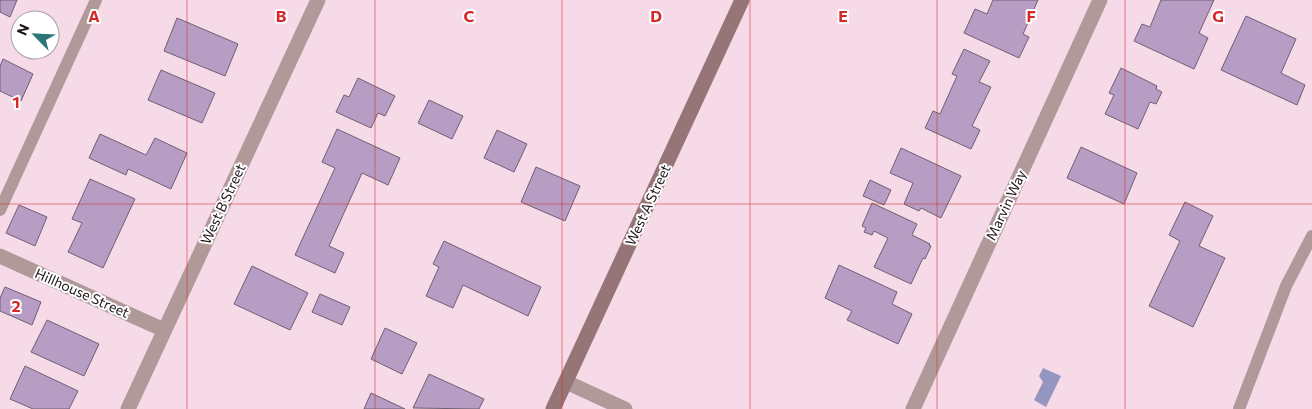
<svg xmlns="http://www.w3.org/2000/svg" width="1312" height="409" font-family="Commissioner,sans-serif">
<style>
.water{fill:#9596bf}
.building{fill:#b79dc3;stroke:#6e6075}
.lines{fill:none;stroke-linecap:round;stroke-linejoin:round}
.service{stroke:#b09999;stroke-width:12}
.minor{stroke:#b09999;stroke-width:15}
.secondary{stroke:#967576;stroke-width:15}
.grid{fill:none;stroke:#d62828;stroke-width:1;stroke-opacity:0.55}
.labels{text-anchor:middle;stroke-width:4;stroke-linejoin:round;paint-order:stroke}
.street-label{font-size:14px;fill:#1f151b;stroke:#fff}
.grid-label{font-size:16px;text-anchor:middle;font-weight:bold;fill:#d62828;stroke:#fff;stroke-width:4;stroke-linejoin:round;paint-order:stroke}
</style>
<rect width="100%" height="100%" fill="#f6dae8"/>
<!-- water -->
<polygon class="water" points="1043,368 1061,376 1046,407 1034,400 1043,382 1039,376"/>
<!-- building -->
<g class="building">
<polygon points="0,0 17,0 10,17 0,12"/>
<polygon points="993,0 1038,0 1023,34 1029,37 1019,58 964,33 975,9 987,14"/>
<polygon points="1161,0 1214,0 1199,33 1208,38 1194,69 1134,41 1142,24 1150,27"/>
<polygon points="1246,16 1296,39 1281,73 1305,85 1297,105 1221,70"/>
<polygon points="177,18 238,44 225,76 164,51"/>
<polygon points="964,49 990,61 979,82 991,87 972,126 980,130 971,149 925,128 933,111 940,114 957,76 952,74"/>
<polygon points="3,59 33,74 21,101 0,91 0,66"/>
<polygon points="1121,68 1157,86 1156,89 1162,92 1156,104 1150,102 1138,129 1105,114 1114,95 1109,93"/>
<polygon points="161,70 215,93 202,123 148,100"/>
<polygon points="358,78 395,96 385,116 378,113 371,128 336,112 344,95 349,97"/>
<polygon points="429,100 463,116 452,139 418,123"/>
<polygon points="337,129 400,158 388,185 362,173 329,246 344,253 335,273 295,255 335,168 322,162"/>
<polygon points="497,130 527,144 514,172 484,158"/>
<polygon points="100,134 146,155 155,138 187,153 171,189 128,169 126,175 89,158"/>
<polygon points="1081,147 1137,173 1124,204 1067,178"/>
<polygon points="901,148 961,176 941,218 921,208 919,211 904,204 913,183 890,173"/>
<polygon points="536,167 580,186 565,221 521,202"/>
<polygon points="90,179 135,199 103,268 68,252 82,223 72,219"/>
<polygon points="870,180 891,190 884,205 863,196"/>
<polygon points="1185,202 1213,216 1199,246 1225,258 1193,327 1149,306 1180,241 1169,235"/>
<polygon points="872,203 917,224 912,235 930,244 929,245 931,246 925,259 923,258 911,284 874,267 888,238 874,231 872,235 864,232 866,228 862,226"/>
<polygon points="19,205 47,217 35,246 6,233"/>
<polygon points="444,241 541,287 528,316 463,285 453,308 426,296 439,267 433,264"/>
<polygon points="839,265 897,292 892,304 912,314 898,344 847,320 852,311 825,298"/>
<polygon points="252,266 308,293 290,330 234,304"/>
<polygon points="5,287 41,302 32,325 0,311 0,298"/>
<polygon points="320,294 350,307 342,325 312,312"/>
<polygon points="47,320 99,344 84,376 31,352"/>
<polygon points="385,328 417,343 402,374 371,359"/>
<polygon points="25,366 78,391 69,409 33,409 10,399"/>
<polygon points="429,374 484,399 479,409 413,408"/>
<polygon points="371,393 405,409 364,409"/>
</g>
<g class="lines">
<!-- service -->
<g class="service">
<polyline points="0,210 96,0"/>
<polyline points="1239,409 1286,286 1312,236"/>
</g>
<!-- minor -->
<g class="minor">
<polyline points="0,256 164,330"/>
<polyline points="566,382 625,409"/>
<polyline points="128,409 318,0"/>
<polyline points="913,409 1100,0"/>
</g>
<!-- secondary -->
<polyline class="secondary" points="553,409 742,0"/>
</g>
<!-- grid -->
<path class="grid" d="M187 0V409M375 0V409M562 0V409M750 0V409M937 0V409M1125 0V409M0 204H1312"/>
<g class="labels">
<!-- street labels -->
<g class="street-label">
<text transform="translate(223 204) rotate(-65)" y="5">West B Street</text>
<text transform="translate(648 205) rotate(-65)" y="5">West A Street</text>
<text transform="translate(1006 205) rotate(-65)" y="5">Marvin Way</text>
<text transform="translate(82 293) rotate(24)" y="5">Hillhouse Street</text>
</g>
</g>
<g class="grid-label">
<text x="94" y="22">A</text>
<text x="281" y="22">B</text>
<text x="469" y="22">C</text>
<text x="656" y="22">D</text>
<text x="843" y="22">E</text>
<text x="1031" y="22">F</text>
<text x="1218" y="22">G</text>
<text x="16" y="108">1</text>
<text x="16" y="312">2</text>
</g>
<!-- north arrow -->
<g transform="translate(35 35) rotate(294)"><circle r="24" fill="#ffffff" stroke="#a5a1a4"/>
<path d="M0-4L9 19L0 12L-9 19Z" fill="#2d7673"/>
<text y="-8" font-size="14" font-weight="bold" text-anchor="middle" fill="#1f151b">N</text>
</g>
</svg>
